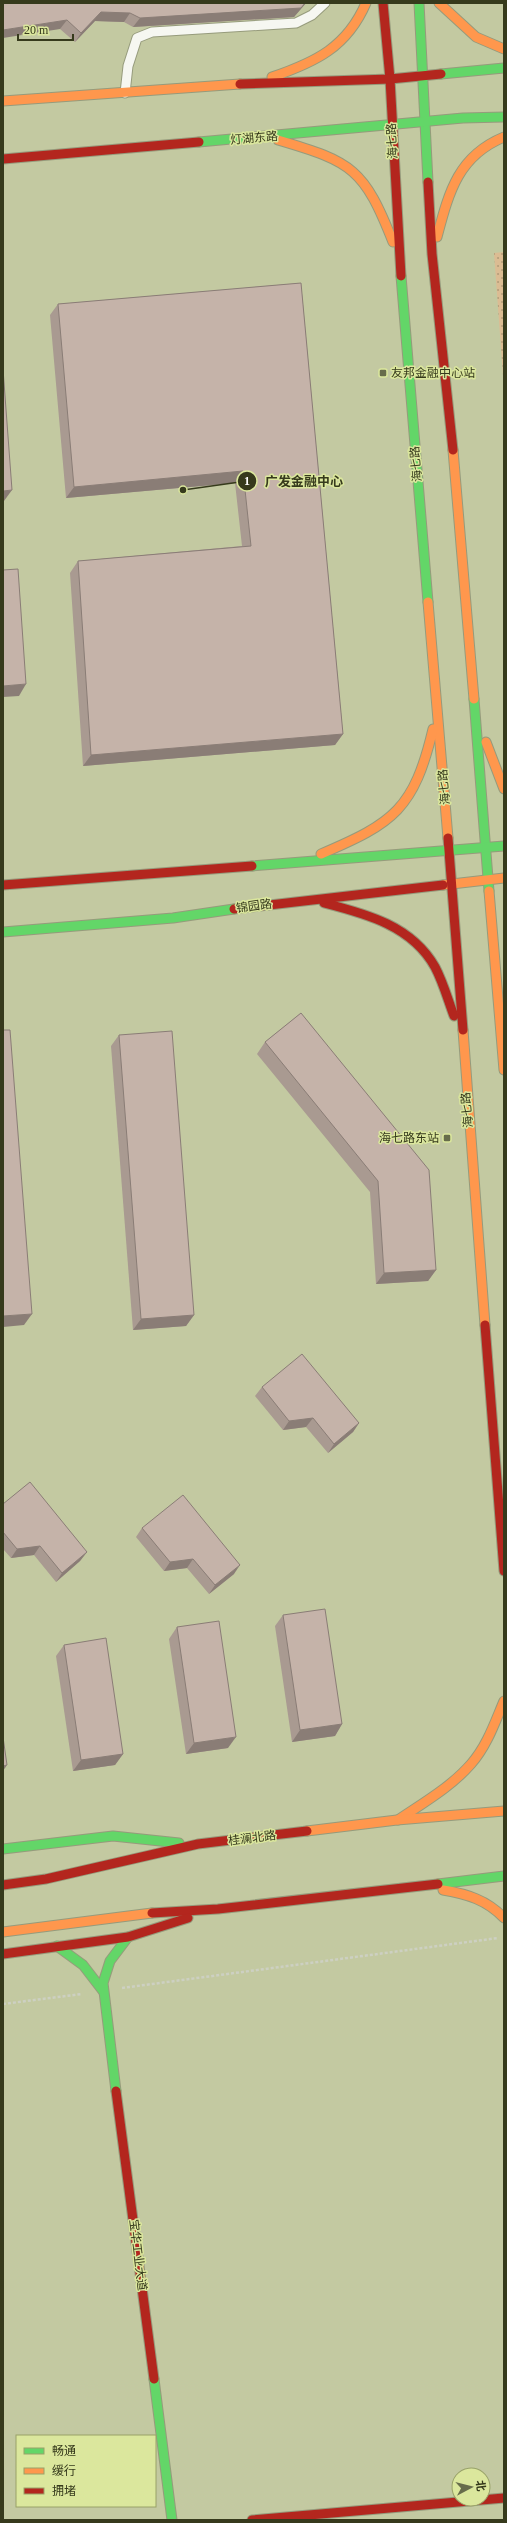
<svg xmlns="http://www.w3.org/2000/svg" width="507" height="2523" font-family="'Times New Roman','Noto Sans SC',serif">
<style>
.grass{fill:url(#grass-dots)}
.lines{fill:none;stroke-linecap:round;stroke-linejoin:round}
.lane-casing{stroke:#969b7c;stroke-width:11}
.fast-casing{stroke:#969b7c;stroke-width:11}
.slow-casing{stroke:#969b7c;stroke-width:11}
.jam-casing{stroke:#969b7c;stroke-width:11}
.path{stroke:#cdd0c2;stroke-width:2.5;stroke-dasharray:3 2;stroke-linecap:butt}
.lane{stroke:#f6f7f1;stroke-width:9}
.fast{stroke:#63d668;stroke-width:9}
.slow{stroke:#ff974d;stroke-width:9}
.jam{stroke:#b3261e;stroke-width:9}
.wall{fill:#a99a91}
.shaded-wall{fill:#8a7d76}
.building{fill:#c5b3a9;stroke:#8a7d76}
.poi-dot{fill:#676c4b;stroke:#dbe79d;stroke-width:1.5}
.labels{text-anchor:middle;stroke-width:3;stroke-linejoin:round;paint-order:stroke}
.street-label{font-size:12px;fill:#363a1c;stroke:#dbe79d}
.poi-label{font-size:12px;fill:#363a1c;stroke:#dbe79d;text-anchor:start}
.leader{fill:none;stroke:#363a1c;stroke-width:1.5}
.callout-dot{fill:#363a1c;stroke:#dbe79d;stroke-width:1.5}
.mark-label{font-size:12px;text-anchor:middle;font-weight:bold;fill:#fff}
.callout-label{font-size:13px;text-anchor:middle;font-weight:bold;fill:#363a1c;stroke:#dbe79d;stroke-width:3;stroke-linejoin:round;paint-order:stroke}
</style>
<defs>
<pattern id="grass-dots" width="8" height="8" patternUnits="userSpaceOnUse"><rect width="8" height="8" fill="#dbbc93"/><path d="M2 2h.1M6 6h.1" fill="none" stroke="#b29a77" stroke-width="1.8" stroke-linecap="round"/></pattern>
</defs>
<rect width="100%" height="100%" fill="#c3c9a1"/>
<!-- grass -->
<polygon class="grass" points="504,252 504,389 494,253"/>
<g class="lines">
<!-- lane casing -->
<g class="lane-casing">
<polyline id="lane" points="125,93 128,66 137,38 152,32 296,23 312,15 325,3"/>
</g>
<!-- fast casing -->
<g class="fast-casing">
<g id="fast">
<polyline points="419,3 428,182"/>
<polyline points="441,74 504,68"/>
<polyline points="199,142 463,118 504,117"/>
<polyline points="401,276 428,602"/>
<polyline points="474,699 489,891"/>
<polyline points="252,866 504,846"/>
<polyline points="3,932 173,918 234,909"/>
<polyline points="3,1849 113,1836 179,1843"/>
<polyline points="438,1884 504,1876"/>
<polyline points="57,1946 83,1965 103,1991"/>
<polyline points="116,2091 103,1983 110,1961 128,1937"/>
<polyline points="154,2379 172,2520"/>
</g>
</g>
<!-- slow casing -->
<g class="slow-casing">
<g id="slow">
<polyline points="439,3 476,37 504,49"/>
<path d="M272 77C316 62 347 47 366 3"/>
<polyline points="3,101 240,84"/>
<path d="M278 140C353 162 364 169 393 242"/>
<path d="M437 237C449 192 458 156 504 137"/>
<polyline points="453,450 474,699"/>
<polyline points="428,602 448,838"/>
<polyline points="486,742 504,789"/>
<path d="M321 854C394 823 414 809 433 729"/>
<polyline points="443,885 504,878"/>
<polyline points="489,891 504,1070"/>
<polyline points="463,1030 485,1325"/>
<path d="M398 1820C423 1803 451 1787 471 1764 487 1746 495 1722 504 1701"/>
<polyline points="307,1831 397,1820 504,1811"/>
<path d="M443 1890C467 1894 487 1900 504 1918"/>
<polyline points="3,1932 152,1913"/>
</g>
</g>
<!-- jam casing -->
<g class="jam-casing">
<g id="jam">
<polyline points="383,3 390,79 401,276"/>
<polyline points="240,84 390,79 441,74"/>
<polyline points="3,159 199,142"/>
<polyline points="428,182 432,254 453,450"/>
<polyline points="448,838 463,1030"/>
<polyline points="3,885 252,866"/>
<path d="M324 903C367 914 412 926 435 967 443 982 448 1000 454 1016"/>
<polyline points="234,909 443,885"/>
<polyline points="485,1325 504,1571"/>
<polyline points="3,1885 46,1879 198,1844 307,1831"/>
<polyline points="152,1913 218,1909 438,1884"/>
<polyline points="3,1954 128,1937 188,1918"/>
<polyline points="116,2091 154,2379"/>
<polyline points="252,2520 504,2498"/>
</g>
</g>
<!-- path -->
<g class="path">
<polyline points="122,1988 498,1938"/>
<polyline points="3,2004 82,1994"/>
</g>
<!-- lane -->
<use href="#lane" class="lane"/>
<!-- fast -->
<use href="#fast" class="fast"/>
<!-- slow -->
<use href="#slow" class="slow"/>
<!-- jam -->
<use href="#jam" class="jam"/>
</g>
<!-- wall -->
<g class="wall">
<polygon points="3,3 306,3 294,17 133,27 124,22 95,21 75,42 60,29"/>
<polygon points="301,283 343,734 335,745 83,766 70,573 78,561 242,546 235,483 66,498 50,315 58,304"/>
<polygon points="301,1013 436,1270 428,1281 376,1284 370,1192 257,1054 265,1042"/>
<polygon points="119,1035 194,1315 186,1326 133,1330 111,1046"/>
<polygon points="262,1387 359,1423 353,1432 328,1453 306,1427 283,1430 255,1396"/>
<polygon points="3,1504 87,1552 80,1561 56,1582 34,1555 11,1558 3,1549"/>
<polygon points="142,1528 234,1574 209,1594 187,1568 164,1571 136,1537"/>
<polygon points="283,1615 342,1724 335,1736 292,1742 275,1626"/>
<polygon points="177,1627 228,1748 186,1754 169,1639"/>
<polygon points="64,1645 123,1754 115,1765 73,1771 56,1656"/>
</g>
<!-- shaded-wall -->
<g class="shaded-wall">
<polygon points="306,3 294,17 133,27 140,18"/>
<polygon points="101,12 130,13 124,22 95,21 75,42 81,33"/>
<polygon points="67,20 60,29 3,38 3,30"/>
<polygon points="243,471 235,483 66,498 74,487"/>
<polygon points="12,490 4,501 3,502 3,491"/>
<polygon points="26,684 19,696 3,697 3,686"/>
<polygon points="343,734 335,745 83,766 91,755"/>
<polygon points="436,1270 428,1281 376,1284 384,1273"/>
<polygon points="32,1314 24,1325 3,1327 3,1316"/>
<polygon points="194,1315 186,1326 133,1330 141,1319"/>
<polygon points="313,1418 306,1427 283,1430 289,1421"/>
<polygon points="359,1423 353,1432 328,1453 334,1444"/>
<polygon points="40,1546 34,1555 11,1558 17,1549"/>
<polygon points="87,1552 80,1561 56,1582 62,1573"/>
<polygon points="193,1559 187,1568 164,1571 170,1562"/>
<polygon points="240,1565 234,1574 209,1594 215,1585"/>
<polygon points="342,1724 335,1736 292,1742 300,1730"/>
<polygon points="236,1737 228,1748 186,1754 194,1743"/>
<polygon points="123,1754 115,1765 73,1771 81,1760"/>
<polygon points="7,1765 3,1771 3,1766"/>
</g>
<!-- building -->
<g class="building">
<polygon points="3,3 305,3 301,8 140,18 130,13 101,12 81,33 67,20 3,30"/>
<polygon points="301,283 343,734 91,755 78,561 251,546 243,471 74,487 58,304"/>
<polygon points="3,369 12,490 3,491"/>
<polygon points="18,569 26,684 3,686 3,570"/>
<polygon points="301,1013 429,1170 436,1270 384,1273 378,1181 265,1042"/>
<polygon points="3,1030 10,1030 32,1314 3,1316"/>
<polygon points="172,1031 194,1315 141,1319 119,1035"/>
<polygon points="302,1354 359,1423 334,1444 313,1418 289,1421 262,1387"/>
<polygon points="30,1482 87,1552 62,1573 40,1546 17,1549 3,1532 3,1504"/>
<polygon points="183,1495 240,1565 215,1585 193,1559 170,1562 142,1528"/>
<polygon points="325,1609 342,1724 300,1730 283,1615"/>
<polygon points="219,1621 236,1737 194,1743 177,1627"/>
<polygon points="106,1638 123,1754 81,1760 64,1645"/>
<polygon points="3,1737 7,1765 3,1766"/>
</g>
<!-- markers -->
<g class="poi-dot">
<rect x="379" y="369" width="8" height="8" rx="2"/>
<rect x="443" y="1134" width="8" height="8" rx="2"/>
</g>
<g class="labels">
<!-- street labels -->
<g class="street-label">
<text transform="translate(254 138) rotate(-5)" y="4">灯湖东路</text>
<text transform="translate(392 141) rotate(-93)" y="4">海七路</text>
<text transform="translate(416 464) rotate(-95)" y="4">海七路</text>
<text transform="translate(444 787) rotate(-95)" y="4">海七路</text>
<text transform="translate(254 906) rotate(-8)" y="4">锦园路</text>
<text transform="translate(467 1110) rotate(-95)" y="4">海七路</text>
<text transform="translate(252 1838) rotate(-7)" y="4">桂澜北路</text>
<text transform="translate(138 2255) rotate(83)" y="4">宝华工业大道</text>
</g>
<!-- poi labels -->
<g class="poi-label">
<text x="391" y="377">友邦金融中心站</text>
<text x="439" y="1142" text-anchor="end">海七路东站</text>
</g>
</g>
<!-- callouts -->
<path class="leader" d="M183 490L247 481"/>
<g class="callout-dot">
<circle cx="183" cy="490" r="4"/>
<circle cx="247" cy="481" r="10"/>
</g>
<g class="mark-label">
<text x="247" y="485">1</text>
</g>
<g class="callout-label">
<text x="304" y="486">广发金融中心</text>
</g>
<!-- border -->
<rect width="507" height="2523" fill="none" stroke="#363a1c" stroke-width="8"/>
<!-- legend -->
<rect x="16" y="2435" width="140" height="72" fill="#dbe79d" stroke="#99a269"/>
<rect x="24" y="2448" width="20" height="6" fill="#63d668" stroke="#99a269"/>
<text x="52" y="2455" font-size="12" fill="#363a1c">畅通</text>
<rect x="24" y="2468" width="20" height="6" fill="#ff974d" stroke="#99a269"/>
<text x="52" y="2475" font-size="12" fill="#363a1c">缓行</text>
<rect x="24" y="2488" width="20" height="6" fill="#b3261e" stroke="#99a269"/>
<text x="52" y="2495" font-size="12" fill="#363a1c">拥堵</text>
<!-- north arrow -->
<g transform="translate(471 2487) rotate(83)"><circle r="19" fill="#dbe79d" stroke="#99a269"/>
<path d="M0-3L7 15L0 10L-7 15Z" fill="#676c4b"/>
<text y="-6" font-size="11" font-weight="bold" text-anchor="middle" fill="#363a1c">北</text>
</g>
<!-- scale -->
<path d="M18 34v6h55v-6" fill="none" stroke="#363a1c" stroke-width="2"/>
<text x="24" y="34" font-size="12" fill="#363a1c" stroke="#dbe79d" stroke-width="3" paint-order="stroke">20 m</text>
</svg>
